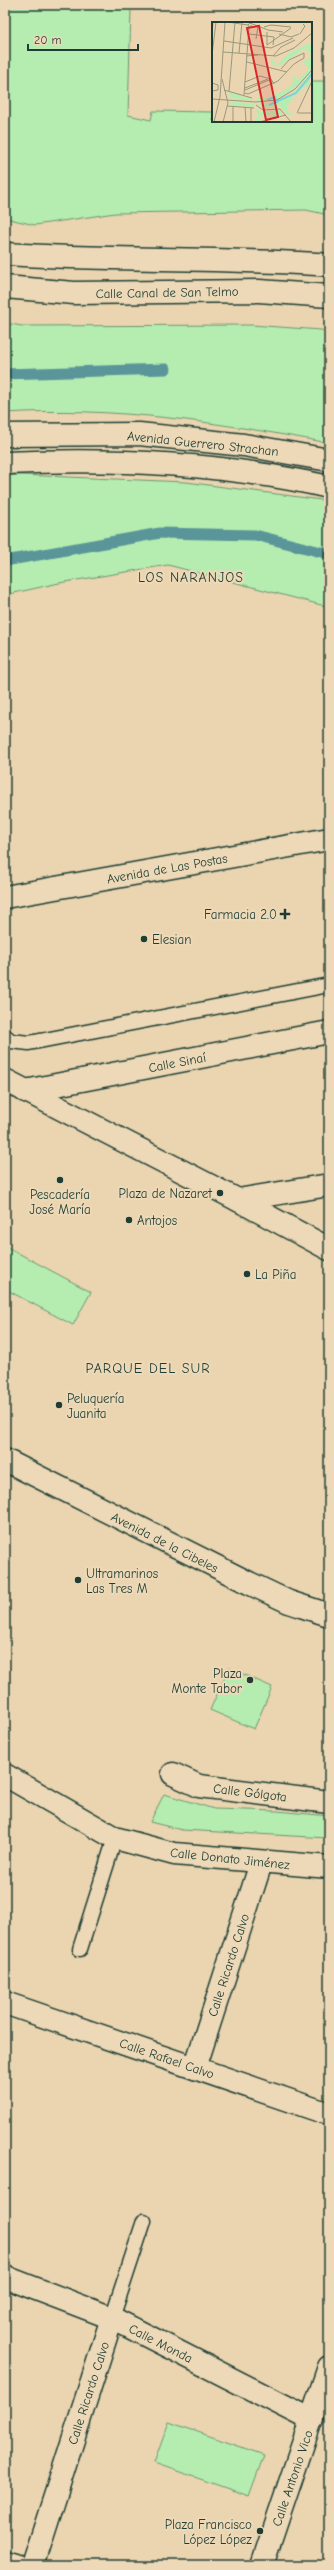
<svg xmlns="http://www.w3.org/2000/svg" width="334" height="2570" font-family="'Comic Neue',sans-serif">
<style>
.green{fill:#b5edb0;stroke:#6a9572}
.lines{fill:none;stroke-linecap:round;stroke-linejoin:round}
.stream{stroke:#5a9699;stroke-width:11}
.service-casing{stroke:#1f3d34;stroke-width:17}
.minor-casing{stroke:#1f3d34;stroke-width:25}
.primary-casing{stroke:#1f3d34;stroke-width:25}
.service{stroke:#edd9b7;stroke-width:14}
.minor{stroke:#edd9b7;stroke-width:22}
.primary{stroke:#edd9b7;stroke-width:22}
.poi-dot{fill:#1f3d34;stroke:#edd9b7;stroke-width:1.5}
.labels{text-anchor:middle;stroke-width:4;stroke-linejoin:round;paint-order:stroke}
.street-label{font-size:13px;fill:#1f3d34;stroke:#edd9b7}
.poi-label{font-size:13px;fill:#1f3d34;stroke:#edd9b7;text-anchor:start}
.neighbourhood-label{font-size:14px;letter-spacing:1px;fill:#1f3d34;stroke:#edd9b7}
.inset-river{fill:none;stroke:#81d1dd;stroke-width:2}
.inset-road{fill:none;stroke:#99987e;stroke-width:1}
.view{fill:#d62828;fill-opacity:0.15;stroke:#d62828;stroke-width:2}
.inset-edge{fill:none;stroke:#1f3d34;stroke-width:2}
</style>
<rect width="100%" height="100%" fill="#ead5b0"/>
<filter id="ink" filterUnits="userSpaceOnUse"><feTurbulence type="fractalNoise" baseFrequency=".025" numOctaves="2"/><feDisplacementMap in="SourceGraphic" scale="8" xChannelSelector="R" yChannelSelector="G"/><feConvolveMatrix kernelMatrix="1 2 1 2 8 2 1 2 1" color-interpolation-filters="sRGB"/></filter>
<g filter="url(#ink)">
<!-- green -->
<g class="green">
<polygon points="5,7 131,9 128,115 151,120 153,111 213,112 213,121 311,121 311,81 329,81 329,215 306,210 115,213 35,225 5,218"/>
<path d="M5 323 22 326 251 325 321 330 329 333V443C222 423 114 406 5 413Z"/>
<polygon points="20,475 186,482 329,501 329,607 168,565 59,583 5,595 5,476"/>
<polygon points="5,1246 91,1292 73,1325 5,1289"/>
<polygon points="229,1668 272,1687 254,1729 210,1710"/>
<polygon points="164,1794 214,1809 277,1811 329,1816 329,1838 182,1830 150,1822"/>
<polygon points="169,2422 264,2455 249,2496 154,2463"/>
</g>
<g class="lines">
<!-- stream -->
<g class="stream">
<polyline points="5,374 166,369"/>
<polyline points="5,561 160,533 255,535 329,554"/>
</g>
<!-- service casing -->
<g class="service-casing">
<g id="service">
<polyline points="5,1036 11,1041 29,1043 329,985"/>
<polyline points="80,1949 115,1838"/>
<polyline points="112,2318 144,2221"/>
</g>
</g>
<!-- minor casing -->
<g class="minor-casing">
<g id="minor">
<polyline points="5,897 329,839"/>
<polyline points="5,1080 238,1200 329,1185"/>
<polyline points="25,1091 329,1032"/>
<polyline points="238,1200 329,1249"/>
<polyline points="5,1460 249,1583 289,1602 329,1615"/>
<polyline points="173,1774 199,1786 329,1802"/>
<polyline points="5,1775 115,1838 174,1854 329,1867"/>
<polyline points="5,2003 329,2114"/>
<polyline points="195,2068 261,1863"/>
<polyline points="5,2277 112,2318 312,2420"/>
<polyline points="5,2562 15,2565"/>
<polyline points="33,2565 112,2318"/>
<polyline points="262,2565 329,2367"/>
</g>
</g>
<!-- primary casing -->
<g class="primary-casing">
<g id="primary">
<path d="M5 254C113 261 221 257 329 265"/>
<polyline points="5,287 74,293 259,291 329,296"/>
<polyline points="5,435 139,434 244,445 329,460"/>
<path d="M5 463C113 458 223 463 329 487"/>
</g>
</g>
<!-- service -->
<use href="#service" class="service"/>
<!-- minor -->
<use href="#minor" class="minor"/>
<!-- primary -->
<use href="#primary" class="primary"/>
</g>
</g>
<!-- markers -->
<g class="poi-dot">
<path d="M283 908h4v4h4v4h-4v4h-4v-4h-4v-4h4z"/>
<circle cx="144" cy="939" r="4"/>
<circle cx="60" cy="1180" r="4"/>
<circle cx="220" cy="1193" r="4"/>
<circle cx="129" cy="1220" r="4"/>
<circle cx="247" cy="1274" r="4"/>
<circle cx="59" cy="1405" r="4"/>
<circle cx="78" cy="1580" r="4"/>
<circle cx="250" cy="1680" r="4"/>
<circle cx="260" cy="2531" r="4"/>
</g>
<g class="labels">
<!-- street labels -->
<g class="street-label">
<text transform="translate(167 292) rotate(-1)" y="5">Calle Canal de San Telmo</text>
<text transform="translate(203 443) rotate(6)" y="5">Avenida Guerrero Strachan</text>
<text transform="translate(167 868) rotate(-10)" y="5">Avenida de Las Postas</text>
<text transform="translate(177 1062) rotate(-11)" y="5">Calle Sinaí</text>
<text transform="translate(165 1542) rotate(27)" y="5">Avenida de la Cibeles</text>
<text transform="translate(250 1792) rotate(7)" y="5">Calle Gólgota</text>
<text transform="translate(230 1858) rotate(6)" y="5">Calle Donato Jiménez</text>
<text transform="translate(228 1965) rotate(-72)" y="5">Calle Ricardo Calvo</text>
<text transform="translate(167 2058) rotate(19)" y="5">Calle Rafael Calvo</text>
<text transform="translate(161 2343) rotate(27)" y="5">Calle Monda</text>
<text transform="translate(88 2393) rotate(-72)" y="5">Calle Ricardo Calvo</text>
<text transform="translate(292 2478) rotate(-71)" y="5">Calle Antonio Vico</text>
</g>
<!-- poi labels -->
<g class="poi-label">
<text x="277" y="919" text-anchor="end">Farmacia 2.0</text>
<text x="152" y="944">Elesian</text>
<text x="212" y="1198" text-anchor="end">Plaza de Nazaret</text>
<text x="60" y="1199" text-anchor="middle">Pescadería<tspan x="60" dy="15">José María</tspan></text>
<text x="137" y="1225">Antojos</text>
<text x="255" y="1279">La Piña</text>
<text x="67" y="1403">Peluquería<tspan x="67" dy="15">Juanita</tspan></text>
<text x="86" y="1578">Ultramarinos<tspan x="86" dy="15">Las Tres M</tspan></text>
<text x="242" y="1678" text-anchor="end">Plaza<tspan x="242" dy="15">Monte Tabor</tspan></text>
<text x="252" y="2529" text-anchor="end">Plaza Francisco<tspan x="252" dy="15">López López</tspan></text>
</g>
<!-- neighbourhood labels -->
<g class="neighbourhood-label">
<text x="191" y="582">LOS NARANJOS</text>
<text x="148" y="1373">PARQUE DEL SUR</text>
</g>
</g>
<!-- overview -->
<g transform="translate(212 22)">
<rect width="100" height="100" fill="#ead5b0"/>
<path d="M97 21 100 24V35L95 36 99 34 94 26 67 44H63L60 42 59 36 65 43 76 32ZM100 36V47L86 63 66 77 44 80 46 75 56 76 72 69 82 60 81 53 87 58 97 47 91 39ZM100 50 96 65 93 64 79 78 75 86 76 90 82 92 76 93 67 84 52 86 45 82 61 81 78 74ZM18 70 31 74 27 76H39L40 78 43 83 40 85 17 83 22 80 42 81 38 78 17 76ZM43 87 50 90 67 88 71 92 61 96 60 92 47 95V99H43V96L47 94Z" fill="#b5edb0"/>
<path class="inset-river" d="M55 78 63 75 65 81M57 83 84 71 100 52"/>
<path class="inset-road" d="M15 0 36 3M40 3 37 5 36 3 38 1 56 8 71 10M52 5 59 3 79 5M0 12 1 0M37 12 62 15 61 23M67 12 79 15 87 12M88 12 93 4 91 2M44 17 46 4M12 19 59 26 81 16M55 23 79 6M55 23V10M11 30 64 34 82 26 100 11M27 31 30 0M0 33 4 0M34 34 46 33M61 34 69 25 83 18M35 40 75 50M10 57 16 81 11 100M33 60 48 54 59 57 62 62M0 61 6 63V68L0 69M33 66 56 57M12 68 40 76M33 68 57 58 59 61M17 69 23 0M33 71 36 72 66 59 82 42 92 36V31L77 38 69 47M32 73 37 5M0 77 44 80 65 78 83 67 100 48M44 83 51 88 68 87 79 100M15 84 42 86M21 84V100M33 85 34 100M39 86V100M85 91 100 59M86 91H100M2 100 8 75 13 0M47 100 74 93"/>
<path class="view" d="M47 4 66 95 54 98 35 6Z"/>
<rect width="100" height="100" class="inset-edge"/>
</g>
<!-- margin -->
<rect width="334" height="2570" fill="none" stroke="#edd9b7" stroke-width="20"/>
<rect x="10" y="10" width="314" height="2550" fill="none" stroke="#1f3d34" stroke-width="1.5" filter="url(#ink)"/>
<!-- scale -->
<path d="M28 44v6h110v-6" fill="none" stroke="#1f3d34" stroke-width="2"/>
<text x="34" y="44" font-size="12" fill="#1f3d34" stroke="#edd9b7" stroke-width="3" paint-order="stroke">20 m</text>
</svg>
